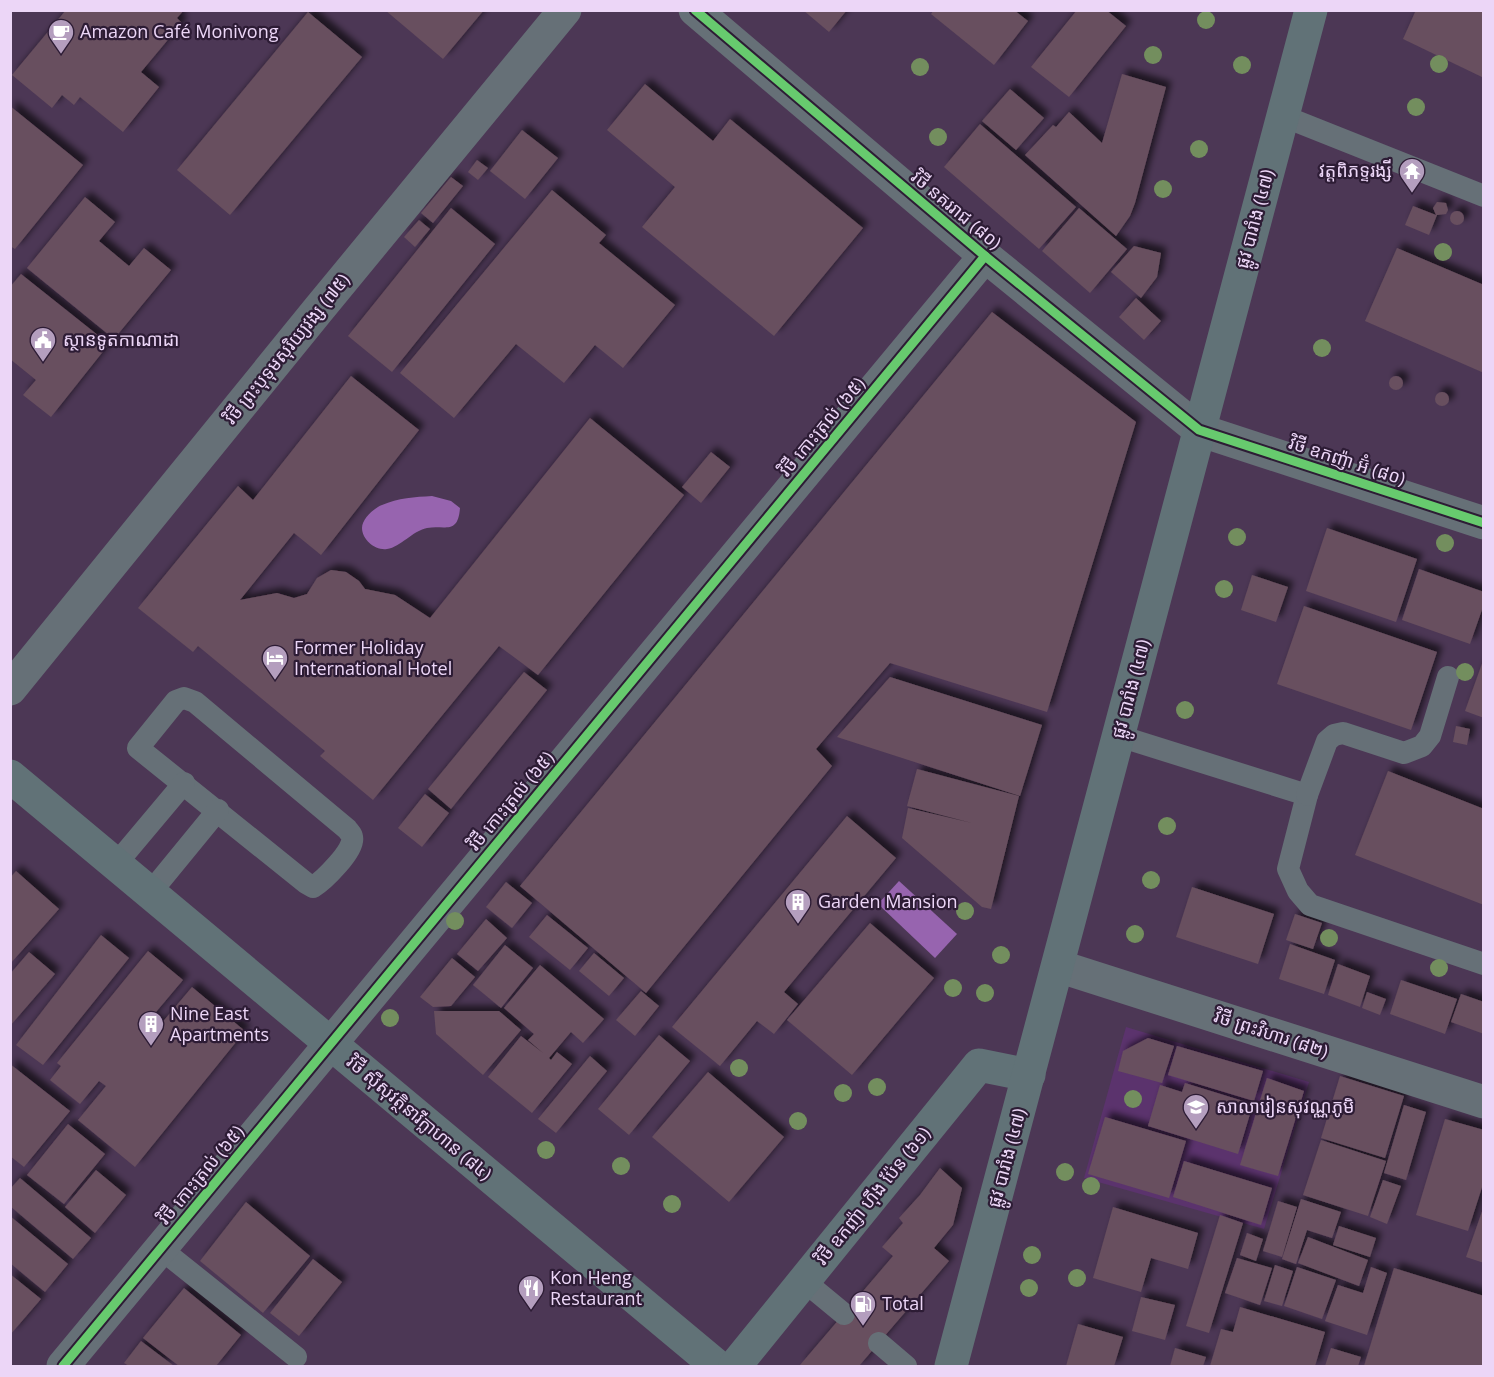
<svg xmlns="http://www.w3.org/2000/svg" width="1494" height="1377" font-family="'Open Sans','Noto Sans Khmer',sans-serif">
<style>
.built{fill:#5b336d}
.water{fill:#9764af}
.building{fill:#684f5e;filter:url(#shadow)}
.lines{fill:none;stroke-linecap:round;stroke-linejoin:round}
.lane{stroke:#667077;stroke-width:22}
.street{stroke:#667077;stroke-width:33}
.secondary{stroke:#617277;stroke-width:33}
.cycleway-casing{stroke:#2d1c35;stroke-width:13}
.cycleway{stroke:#67ca6e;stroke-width:9}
.tree{fill:#738e5e}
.labels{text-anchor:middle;stroke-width:4.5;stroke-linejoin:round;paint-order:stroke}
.poi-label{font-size:18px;fill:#ecd6f7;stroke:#2d1c35;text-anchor:start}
.street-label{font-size:18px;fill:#ecd6f7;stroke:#2d1c35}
</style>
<defs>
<filter id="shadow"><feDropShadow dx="5.5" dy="-5.5" stdDeviation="3" flood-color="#0009"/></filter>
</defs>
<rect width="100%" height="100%" fill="#4c3755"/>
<!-- built -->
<polygon class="built" points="1126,1027 1309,1082 1264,1229 1084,1178"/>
<!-- water -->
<g class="water">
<path d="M432 496 451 501 460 508C458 535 445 525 427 528 412 531 401 547 387 549 376 551 362 540 362 528 362 519 374 508 382 505 398 498 415 497 432 496Z"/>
<polygon points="899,881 957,934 935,958 878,904"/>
</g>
<!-- building -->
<g class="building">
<polygon points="66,10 184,10 177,18 182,23 141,72 159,87 123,132 80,97 74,105 62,95 52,108 12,75"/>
<polygon points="385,10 484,10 443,59"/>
<polygon points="803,10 847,10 829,32"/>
<polygon points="934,10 1014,10 1028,21 994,65 931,14"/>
<polygon points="1077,10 1106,10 1126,26 1069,97 1031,67"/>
<polygon points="1416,10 1484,10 1484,78 1403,39"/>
<polygon points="308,12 362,57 230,215 177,170"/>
<polygon points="1122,74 1166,87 1135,203 1130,216 1116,236 1025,155 1053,125 1056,127 1069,112 1102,143"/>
<polygon points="645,84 713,141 730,119 863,228 774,336 642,227 675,187 607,130"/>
<polygon points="1010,89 1044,118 1016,150 982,121"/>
<polygon points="10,106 83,165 15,249 10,246"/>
<polygon points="980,124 1076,207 1039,249 944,167"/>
<polygon points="522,130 558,158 525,199 490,171"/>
<polygon points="477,160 488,168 478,180 468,172"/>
<polygon points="451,177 463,186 433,223 421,213"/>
<polygon points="552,190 606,235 599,243 675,305 623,368 595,345 564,383 516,344 454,418 400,373"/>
<polygon points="85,197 115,222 99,241 129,266 144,248 171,270 114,339 27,268"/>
<polygon points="1437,202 1446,203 1448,210 1446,214 1437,215 1429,235 1405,225 1413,206 1436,215 1433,208"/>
<polygon points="451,208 495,244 392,372 348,336"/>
<polygon points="1079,208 1127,249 1090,293 1042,251"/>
<circle cx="1457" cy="218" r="7"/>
<polygon points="419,220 430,229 415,247 404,237"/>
<polygon points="1134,246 1161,253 1157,277 1141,298 1111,272"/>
<polygon points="1397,248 1484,285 1484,373 1365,321"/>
<polygon points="21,274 109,344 51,417 23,395 36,380 10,359 10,287"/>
<polygon points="1136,298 1161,321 1144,340 1119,317"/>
<polygon points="992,312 1136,422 1047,712 890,663 816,749 832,766 646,993 520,886"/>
<circle cx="1396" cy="383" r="7"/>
<polygon points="351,376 419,430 321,555 294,533 240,600 277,593 294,598 307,594 317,578 331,570 346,572 359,581 365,589 395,595 430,618 590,418 684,495 538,675 499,646 373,800 320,756 325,751 198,646 193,652 138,608 238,486 253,500"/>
<circle cx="1442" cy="399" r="7"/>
<polygon points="711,452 730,467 701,503 682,487"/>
<polygon points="1327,528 1417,559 1396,622 1306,591"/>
<polygon points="1419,569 1484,592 1484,604 1470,644 1402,620"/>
<polygon points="1252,575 1288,587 1276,622 1241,610"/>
<polygon points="1304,606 1437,652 1411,730 1277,684"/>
<polygon points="1484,658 1484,718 1465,711"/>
<polygon points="524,672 547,690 451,809 428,789"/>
<polygon points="890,677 1042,725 1020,796 837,737"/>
<polygon points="1456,726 1470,729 1467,745 1453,742"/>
<polygon points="917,769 1019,796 991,909 982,907 902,838 908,808 972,823 907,806"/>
<polygon points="1388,771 1484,809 1484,905 1355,855"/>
<polygon points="425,794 449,813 422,847 398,828"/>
<polygon points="847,816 896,858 784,992 798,1004 774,1034 757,1021 720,1066 672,1027"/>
<polygon points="16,871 59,909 10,964 10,878"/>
<polygon points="506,882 532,903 512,928 486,907"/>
<polygon points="1192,887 1274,914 1258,964 1176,937"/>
<polygon points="1295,914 1322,923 1313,949 1286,940"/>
<polygon points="547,915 588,948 570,970 529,937"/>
<polygon points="486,919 507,938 478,971 457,954"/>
<polygon points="870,923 934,978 852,1075 787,1020"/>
<polygon points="101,935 129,958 43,1065 16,1045"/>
<polygon points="1290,944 1335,960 1324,994 1279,979"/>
<polygon points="505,945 533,968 501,1008 473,985"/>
<polygon points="148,951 183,980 151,1018 160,1025 192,987 245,1031 135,1167 78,1120 106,1086 99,1081 80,1104 50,1080 61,1066 57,1063"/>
<polygon points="29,952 55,974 10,1026 10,974"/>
<polygon points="594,953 624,978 609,996 579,971"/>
<polygon points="452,958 475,977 451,1006 433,1007 420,997"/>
<polygon points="1338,964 1370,976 1360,1007 1328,995"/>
<polygon points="540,965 604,1019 583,1043 571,1032 549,1058 551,1060 557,1052 572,1064 532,1113 488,1077 521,1036 543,1053 528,1040 534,1034 504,1008"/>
<polygon points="1401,980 1457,999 1445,1034 1390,1014"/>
<polygon points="641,991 659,1006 635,1036 616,1020"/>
<polygon points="1367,992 1386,999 1380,1015 1362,1008"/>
<polygon points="1461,994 1484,1002 1484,1034 1451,1022"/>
<polygon points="434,1011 499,1011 521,1030 483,1075 436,1034"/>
<polygon points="659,1035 690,1061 629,1135 598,1109"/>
<polygon points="1148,1038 1174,1046 1162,1083 1118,1071 1123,1051"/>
<polygon points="1177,1046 1263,1071 1254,1101 1168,1075"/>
<polygon points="590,1056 607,1071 556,1133 538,1119"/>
<polygon points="10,1064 70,1111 24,1167 10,1156"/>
<polygon points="708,1072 784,1137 729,1202 652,1137"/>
<polygon points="1340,1076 1404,1096 1385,1158 1321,1138"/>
<polygon points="1267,1078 1304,1091 1278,1176 1240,1165"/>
<polygon points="1185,1083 1253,1104 1238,1154 1148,1126 1160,1085 1182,1092"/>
<polygon points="1404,1105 1426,1112 1406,1180 1384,1173"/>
<polygon points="1105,1117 1186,1141 1169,1198 1088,1174"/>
<polygon points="1445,1119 1484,1130 1484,1181 1468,1231 1416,1215"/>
<polygon points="68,1124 105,1154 64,1204 27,1175"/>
<polygon points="1321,1140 1386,1161 1368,1216 1303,1195"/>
<polygon points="1184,1161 1272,1188 1261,1225 1173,1197"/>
<polygon points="940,1168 962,1188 953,1225 934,1248 949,1261 859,1366 802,1366 800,1365 893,1256 882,1247 903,1223 899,1218 920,1195"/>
<polygon points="96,1170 126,1195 95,1233 65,1207"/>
<polygon points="20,1178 91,1238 73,1259 10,1206 10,1189"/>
<polygon points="1383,1180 1401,1186 1387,1224 1370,1217"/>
<polygon points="1301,1199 1341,1212 1332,1238 1307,1230 1296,1264 1282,1259"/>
<polygon points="1278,1201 1297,1207 1282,1257 1263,1251"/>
<polygon points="246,1202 310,1256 263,1313 200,1261"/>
<polygon points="1484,1206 1484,1263 1466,1257"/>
<polygon points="1113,1207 1198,1233 1188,1269 1151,1258 1141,1292 1093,1278"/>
<polygon points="1220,1215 1243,1223 1209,1333 1186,1326"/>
<polygon points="10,1216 68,1264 45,1292 10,1263"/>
<polygon points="1339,1226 1376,1238 1370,1257 1333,1245"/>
<polygon points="1247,1233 1263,1239 1256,1261 1240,1255"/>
<polygon points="1308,1237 1368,1260 1359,1286 1298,1263"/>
<polygon points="1237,1258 1272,1268 1260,1305 1225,1293"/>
<polygon points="313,1259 342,1282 299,1336 270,1313"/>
<polygon points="1275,1265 1293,1271 1282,1306 1264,1301"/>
<polygon points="1297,1267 1336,1280 1322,1319 1284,1306"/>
<polygon points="1371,1267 1387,1273 1367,1335 1325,1321 1338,1285 1363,1293"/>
<polygon points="1394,1268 1484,1296 1484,1366 1364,1366"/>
<polygon points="10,1274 41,1299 10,1335"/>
<polygon points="184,1288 241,1335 216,1366 179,1366 143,1338"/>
<polygon points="1141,1297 1175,1305 1165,1340 1132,1331"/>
<polygon points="1240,1307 1325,1332 1315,1366 1210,1366 1221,1329 1233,1332"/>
<polygon points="1078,1324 1123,1337 1114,1366 1066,1366"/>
<polygon points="141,1341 174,1366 129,1366 124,1363"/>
<polygon points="1175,1348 1206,1357 1203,1366 1170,1366"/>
<polygon points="1331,1348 1361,1357 1358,1366 1325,1366"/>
</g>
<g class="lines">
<!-- lane -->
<g class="lane">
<polyline points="1283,116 1484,196"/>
<path d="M184 698 195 702 347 829C349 832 352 834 352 837 356 849 323 881 313 887L306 883 138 748 176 701Z"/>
<polyline points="1119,736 1307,795 1288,869 1298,891 1310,905 1484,964"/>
<polyline points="1307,795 1327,741 1334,735 1343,733 1404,753 1422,746 1430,736 1448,677"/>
<polyline points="116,864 184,783"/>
<polyline points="150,893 218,810"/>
<polyline points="161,1249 296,1357"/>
<polyline points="804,1281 844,1314"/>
<polyline points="879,1343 906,1366"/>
</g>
<!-- street -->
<g class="street">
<polyline points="695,10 985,256 1199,430 1484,523"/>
<polyline points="10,689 318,310 565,10"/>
<polyline points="1058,966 1484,1102"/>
<polyline points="63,1366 985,256"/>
</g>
<!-- secondary -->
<g class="secondary">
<polyline points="10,776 717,1366"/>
<polyline points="735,1366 979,1065 1029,1075"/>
<polyline points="951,1366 1311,10"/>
</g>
<!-- cycleway casing -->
<g class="cycleway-casing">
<g id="cycleway">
<polyline points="695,10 985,256 1199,430 1484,523"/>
<polyline points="63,1366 985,256"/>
</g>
</g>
<!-- cycleway -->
<use href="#cycleway" class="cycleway"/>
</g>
<!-- trees -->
<g class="tree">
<circle cx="1206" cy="20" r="9"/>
<circle cx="1153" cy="55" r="9"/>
<circle cx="1439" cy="64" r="9"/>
<circle cx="1242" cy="65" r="9"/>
<circle cx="920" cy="67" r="9"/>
<circle cx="1416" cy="107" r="9"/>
<circle cx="938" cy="137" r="9"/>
<circle cx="1199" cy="149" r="9"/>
<circle cx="1163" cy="189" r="9"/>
<circle cx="1443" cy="252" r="9"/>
<circle cx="1322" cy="348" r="9"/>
<circle cx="1237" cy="537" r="9"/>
<circle cx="1445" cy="543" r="9"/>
<circle cx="1224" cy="589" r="9"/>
<circle cx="1465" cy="672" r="9"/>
<circle cx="1185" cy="710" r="9"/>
<circle cx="1167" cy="826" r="9"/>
<circle cx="1151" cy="880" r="9"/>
<circle cx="965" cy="911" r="9"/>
<circle cx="455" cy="921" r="9"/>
<circle cx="1135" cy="934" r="9"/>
<circle cx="1329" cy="938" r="9"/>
<circle cx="1001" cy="955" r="9"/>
<circle cx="1439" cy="968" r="9"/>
<circle cx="953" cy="988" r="9"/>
<circle cx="985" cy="993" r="9"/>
<circle cx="390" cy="1018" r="9"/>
<circle cx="739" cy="1068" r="9"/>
<circle cx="877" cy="1087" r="9"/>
<circle cx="843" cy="1093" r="9"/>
<circle cx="1133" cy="1099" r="9"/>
<circle cx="798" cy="1121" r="9"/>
<circle cx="546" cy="1150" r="9"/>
<circle cx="621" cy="1166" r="9"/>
<circle cx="1065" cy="1172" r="9"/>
<circle cx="1091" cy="1186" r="9"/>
<circle cx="672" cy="1204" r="9"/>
<circle cx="1032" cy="1255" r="9"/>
<circle cx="1077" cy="1278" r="9"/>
<circle cx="1029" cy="1288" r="9"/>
</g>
<!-- icons -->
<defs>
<g id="cafe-pin" transform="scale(1.35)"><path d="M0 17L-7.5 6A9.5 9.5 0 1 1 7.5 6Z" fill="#b49ebe" stroke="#2d1c35"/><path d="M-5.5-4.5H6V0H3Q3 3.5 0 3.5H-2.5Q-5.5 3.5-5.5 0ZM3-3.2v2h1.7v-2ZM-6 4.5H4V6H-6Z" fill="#fff"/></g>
<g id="temple-pin" transform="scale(1.35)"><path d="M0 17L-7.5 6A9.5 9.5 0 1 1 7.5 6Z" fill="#b49ebe" stroke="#2d1c35"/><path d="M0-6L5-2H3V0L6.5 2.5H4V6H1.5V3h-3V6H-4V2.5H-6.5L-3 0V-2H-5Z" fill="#fff"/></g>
<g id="civic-pin" transform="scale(1.35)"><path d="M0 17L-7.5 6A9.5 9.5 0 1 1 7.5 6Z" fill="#b49ebe" stroke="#2d1c35"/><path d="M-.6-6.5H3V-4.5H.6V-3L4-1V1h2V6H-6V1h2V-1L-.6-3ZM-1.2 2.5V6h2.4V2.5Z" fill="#fff"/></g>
<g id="hotel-pin" transform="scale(1.35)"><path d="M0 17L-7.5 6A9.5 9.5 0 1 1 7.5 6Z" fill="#b49ebe" stroke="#2d1c35"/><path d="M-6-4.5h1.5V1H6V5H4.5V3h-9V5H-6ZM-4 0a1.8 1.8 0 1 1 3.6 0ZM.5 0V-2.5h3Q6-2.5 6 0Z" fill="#fff"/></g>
<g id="building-pin" transform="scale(1.35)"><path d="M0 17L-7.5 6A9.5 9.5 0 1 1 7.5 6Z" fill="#b49ebe" stroke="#2d1c35"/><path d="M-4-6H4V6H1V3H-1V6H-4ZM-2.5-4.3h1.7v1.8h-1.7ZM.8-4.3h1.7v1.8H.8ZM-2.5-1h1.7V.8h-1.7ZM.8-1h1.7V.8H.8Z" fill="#fff"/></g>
<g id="school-pin" transform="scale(1.35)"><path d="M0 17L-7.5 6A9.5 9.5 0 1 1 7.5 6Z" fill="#b49ebe" stroke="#2d1c35"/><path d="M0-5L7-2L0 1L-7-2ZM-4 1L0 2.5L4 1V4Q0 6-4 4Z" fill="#fff"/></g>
<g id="restaurant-pin" transform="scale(1.35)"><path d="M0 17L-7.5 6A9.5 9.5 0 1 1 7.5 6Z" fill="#b49ebe" stroke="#2d1c35"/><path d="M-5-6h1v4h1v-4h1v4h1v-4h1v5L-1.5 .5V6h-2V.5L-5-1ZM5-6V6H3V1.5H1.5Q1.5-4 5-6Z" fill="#fff"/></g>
<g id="fuel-pin" transform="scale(1.35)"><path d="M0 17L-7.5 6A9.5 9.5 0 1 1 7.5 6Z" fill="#b49ebe" stroke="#2d1c35"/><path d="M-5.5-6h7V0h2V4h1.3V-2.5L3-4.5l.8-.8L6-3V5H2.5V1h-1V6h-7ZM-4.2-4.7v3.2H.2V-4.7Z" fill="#fff"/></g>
</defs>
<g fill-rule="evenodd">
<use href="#cafe-pin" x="61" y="32"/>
<use href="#temple-pin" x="1412" y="171"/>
<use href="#civic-pin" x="43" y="340"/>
<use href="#hotel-pin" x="275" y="658"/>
<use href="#building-pin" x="798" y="902"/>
<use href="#building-pin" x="151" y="1024"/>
<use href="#school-pin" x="1196" y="1107"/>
<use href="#restaurant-pin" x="531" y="1288"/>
<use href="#fuel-pin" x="863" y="1304"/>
</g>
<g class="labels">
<!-- poi labels -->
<g class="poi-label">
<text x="80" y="38">Amazon Café Monivong</text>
<text x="1392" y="177" text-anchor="end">វត្តពិភទ្ទរង្សី</text>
<text x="63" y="346">ស្ថានទូតកាណាដា</text>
<text x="294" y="654">Former Holiday<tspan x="294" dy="21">International Hotel</tspan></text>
<text x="818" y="908">Garden Mansion</text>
<text x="170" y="1020">Nine East<tspan x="170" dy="21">Apartments</tspan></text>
<text x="1216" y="1113">សាលារៀនសុវណ្ណភូមិ</text>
<text x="550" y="1284">Kon Heng<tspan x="550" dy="21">Restaurant</tspan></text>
<text x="882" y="1310">Total</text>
</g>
<!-- street labels -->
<g class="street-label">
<text transform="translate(956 210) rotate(40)" y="6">វិថី នគររាជ (៨០)</text>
<text transform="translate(1255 219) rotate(-75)" y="6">ផ្លូវ បារាំង (៤៧)</text>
<text transform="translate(287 349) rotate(-51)" y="6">វិថី ព្រះបុទុមសុរិយ្យវង្ស (៧៥)</text>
<text transform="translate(822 427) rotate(-50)" y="6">វិថី កោះត្រល់ (៦៥)</text>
<text transform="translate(1347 461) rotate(18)" y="6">វិថី ឧកញ៉ា អ៊ំ (៨០)</text>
<text transform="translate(1131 689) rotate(-75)" y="6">ផ្លូវ បារាំង (៤៧)</text>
<text transform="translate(511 801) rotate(-50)" y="6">វិថី កោះត្រល់ (៦៥)</text>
<text transform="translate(1271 1034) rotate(18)" y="6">វិថី ព្រះវិហារ (៨២)</text>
<text transform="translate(419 1118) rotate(40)" y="6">វិថី ស៊ីសុវត្ថិនារីក្លាហាន (៨៤)</text>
<text transform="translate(1007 1158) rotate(-75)" y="6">ផ្លូវ បារាំង (៤៧)</text>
<text transform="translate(201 1175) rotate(-50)" y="6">វិថី កោះត្រល់ (៦៥)</text>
<text transform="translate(873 1196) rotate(-51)" y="6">វិថី ឧកញ៉ា ហ៊ីង ប៉ែន (៦១)</text>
</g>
</g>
<!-- border -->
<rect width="1494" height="1377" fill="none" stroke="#ecd6f7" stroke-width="24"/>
</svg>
